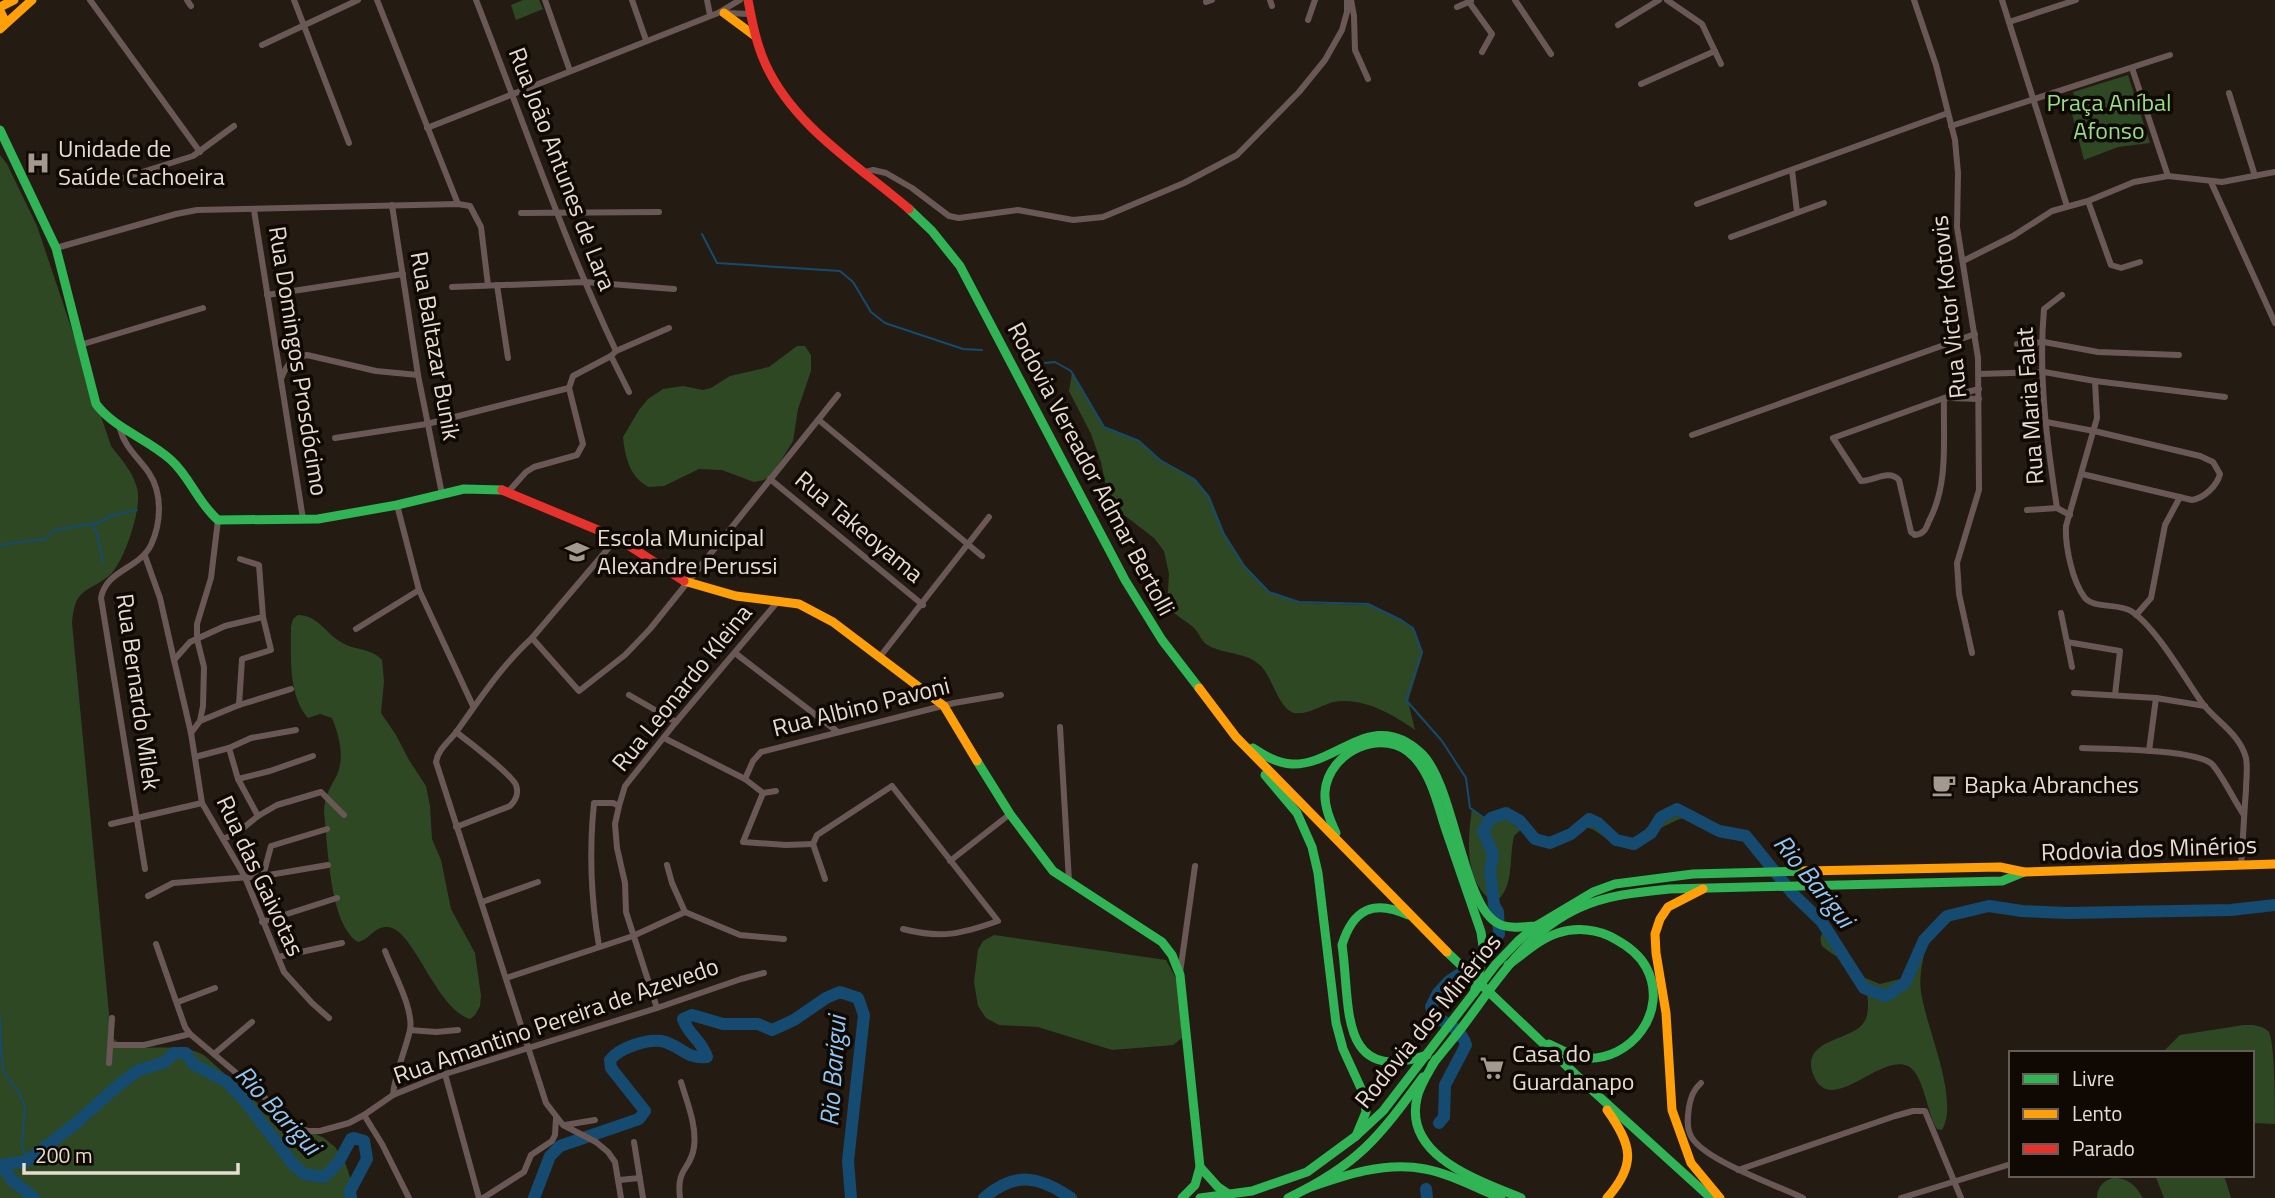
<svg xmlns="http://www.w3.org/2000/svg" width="2275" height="1198" font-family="'Titillium Web',sans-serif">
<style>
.green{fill:#2e4824}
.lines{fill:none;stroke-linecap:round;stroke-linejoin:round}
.stream{stroke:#154b70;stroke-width:2}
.river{stroke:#154b70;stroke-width:12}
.street{stroke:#6a5857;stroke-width:6}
.fast{stroke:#30b455;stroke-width:9}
.slow{stroke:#ff9f0a;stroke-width:9}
.jam{stroke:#e5322d;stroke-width:9}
.labels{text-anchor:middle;stroke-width:7;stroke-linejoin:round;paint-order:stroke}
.park-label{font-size:24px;fill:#97de81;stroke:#0f0803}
.poi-label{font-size:24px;fill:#e7dcd1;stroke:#0f0803;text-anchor:start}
.street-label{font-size:24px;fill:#e7dcd1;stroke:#0f0803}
.water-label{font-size:26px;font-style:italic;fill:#8fc6f3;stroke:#0f0803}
</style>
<rect width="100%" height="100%" fill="#241c13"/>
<!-- green -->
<g class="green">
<polygon points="523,0 539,0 543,9 516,20 511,5"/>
<polygon points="2128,75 2150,143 2118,147 2084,160 2072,114 2078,111 2073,92"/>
<path d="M0 155 7 164 37 226 111 446C121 459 133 472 137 488 143 507 124 562 110 575 86 594 75 587 72 623L111 1035C126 1060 175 1037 205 1056L265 1110 324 1138 335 1147 345 1162 357 1198H0Z"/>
<path d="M797 346H805L811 355V371L798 409 793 441 772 475 764 480 754 482 722 470 699 469 664 486 649 487C630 478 625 457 623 437L639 410 648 399 663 389 683 386 703 390 711 388 730 376 769 367Z"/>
<path d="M1072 373 1105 428 1141 442 1162 461 1196 480 1210 497 1225 534 1246 567 1271 593 1301 603 1370 605 1403 621 1415 630 1423 653 1408 701 1415 730C1392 714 1360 695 1330 703 1319 707 1306 715 1294 713 1279 709 1272 677 1261 666 1246 651 1222 655 1206 644 1201 640 1198 631 1193 627 1185 620 1175 615 1167 607L1169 574 1164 551 1154 538 1124 515 1109 500 1101 462 1091 434 1069 391Z"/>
<path d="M298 615C318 615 325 633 341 642 354 651 370 647 382 660L384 681 381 713 396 735 409 760 426 786 430 806 432 839 441 860 451 909 475 953 481 996 480 1006 475 1015 470 1019C434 1007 413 925 386 927 374 927 369 940 358 942 329 924 328 845 324 812 324 797 330 788 337 775 345 757 339 735 332 718L320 714 308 718C288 695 291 657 291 627L293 619Z"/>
<path d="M1472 808 1488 821 1507 814 1525 826 1514 836C1509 856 1514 882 1500 898H1488C1464 875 1468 838 1472 808Z"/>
<polygon points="1676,809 1692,815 1677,820 1661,828 1643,845 1632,850 1619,846 1592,829 1580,826 1590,820 1617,839 1632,842 1661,814"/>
<path d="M1829 925 1860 976 1880 984 1904 978 1924 935 1927 933C1926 953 1918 971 1921 992 1926 1028 1960 1100 1942 1130L1937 1129C1927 1114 1924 1074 1908 1066 1879 1053 1830 1119 1813 1074 1800 1038 1854 1041 1864 1022 1868 1017 1868 1008 1868 1001 1867 991 1863 980 1856 972 1846 961 1832 955 1822 946 1818 936 1823 931 1829 925Z"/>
<polygon points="994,935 1166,960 1177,980 1182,1038 1173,1045 1112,1050 1038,1027 999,1025 986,1018 978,1006 974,982 978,950 983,941"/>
<path d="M2244 1025C2252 1025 2263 1025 2269 1032 2275 1046 2275 1105 2275 1124L2252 1123V1053H2162L2180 1035Z"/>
<polygon points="2155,1175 2224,1175 2231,1198 2164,1198"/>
<path d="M2113 1178C2129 1178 2135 1185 2143 1198H2097C2097 1187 2103 1181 2113 1178Z"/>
</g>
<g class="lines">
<!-- stream -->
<g class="stream">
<polyline points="702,234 717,263 840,271 853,282 871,312 885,323 963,349 982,350"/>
<polyline points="1045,363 1055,362 1071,371 1104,427 1139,441 1160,460 1194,479 1208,496 1223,533 1244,566 1269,592 1299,602 1368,604 1401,620 1413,628 1422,652 1406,700 1442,741 1466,778 1470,808 1483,817 1491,818"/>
<polyline points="92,524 97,534 103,562"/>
<polyline points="0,545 45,539 55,530 97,523 114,515 137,510"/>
<polyline points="0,1017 1,1050 4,1073 19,1092 25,1107 22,1146 27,1161"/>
</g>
<!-- river -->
<g class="river">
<path d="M1439 1123 1444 1117 1445 1085 1466 1045C1461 1029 1449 1024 1435 1017L1431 1007 1438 993 1449 981 1466 970 1499 934 1498 912 1494 905 1490 871 1493 854 1483 831 1491 818 1506 813 1520 821 1535 839 1550 843 1571 834 1589 819 1598 823 1616 840 1634 844 1651 833 1661 817 1677 809 1719 831 1746 836 1793 894 1822 922 1864 988 1886 996 1905 983 1924 940 1947 916 1989 906 2022 911 2067 913 2231 910 2275 905"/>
<polyline points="1426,1189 1427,1198"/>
<polyline points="34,1198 12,1180 1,1165 27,1161 75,1124 113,1090 137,1071 165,1062 174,1053 186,1053 193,1064 227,1082 245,1101 293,1164 304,1174 324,1177 338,1163 351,1139 354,1138 364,1141 367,1159 350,1191 351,1198"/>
<path d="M534 1198 550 1156 560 1146 639 1119 645 1111 611 1068 610 1060C619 1048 646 1039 661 1041 679 1044 687 1060 707 1057 701 1039 689 1036 683 1019L692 1015 723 1024H758L772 1030 794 1020 826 998 840 992 858 998 864 1015 848 1161 851 1198"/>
<path d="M984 1198C1015 1171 1039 1176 1071 1198"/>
</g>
<!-- street -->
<g class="street">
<polyline points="90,0 200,152"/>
<polyline points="187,0 191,6"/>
<polyline points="294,0 349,143"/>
<polyline points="377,0 458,204"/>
<path d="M476 0C522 117 562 237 616 351"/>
<polyline points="545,0 570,71"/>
<polyline points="632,0 646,40"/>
<polyline points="707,0 710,15"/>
<polyline points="1270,0 1272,6"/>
<polyline points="1351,0 1354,16 1355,50 1368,79"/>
<polyline points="1515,0 1551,54"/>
<polyline points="1667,0 1702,24 1721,64"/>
<polyline points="1914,0 1936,65 1955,140 1958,173 1957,227 1978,358 1979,490 1957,563 1959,594 1972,653"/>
<polyline points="2002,0 2067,206"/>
<polyline points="1206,2 1212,0"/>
<polyline points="1469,2 1492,34 1482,52"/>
<polyline points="1457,7 1471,1"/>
<polyline points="727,13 750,14"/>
<polyline points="1308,20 1315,0"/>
<polyline points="2009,22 2076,0"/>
<polyline points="1618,25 1659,0"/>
<polyline points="262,45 358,0"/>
<polyline points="2132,68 2168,176"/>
<polyline points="1641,84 1715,51"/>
<polyline points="2229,93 2255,176"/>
<polyline points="1951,126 2170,55"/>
<polyline points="427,128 718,13 740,0"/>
<polyline points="1792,170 1797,212"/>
<polyline points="866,172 873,170 886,173 912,188 949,216 959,218 1018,210 1073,220 1103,217 1184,183 1237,155 1299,92 1325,60 1342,30 1347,12 1347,0"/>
<polyline points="2211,182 2275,323"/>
<polyline points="104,184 193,156 234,126"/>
<polyline points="2088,201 2111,265 2121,268 2140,262"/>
<polyline points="1697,204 1948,113"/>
<polyline points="392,205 418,375 442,494"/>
<polyline points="254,210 303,519"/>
<polyline points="521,213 659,212"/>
<polyline points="1731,237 1824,203"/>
<polyline points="56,248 176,214 197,210 458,204 470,206 481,227 488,285"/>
<polyline points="1963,261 2013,236 2052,211 2088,201 2134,182 2168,176 2222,182 2275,172"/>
<polyline points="497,285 508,358"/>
<polyline points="452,287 585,282 674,289"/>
<polyline points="267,295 403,274"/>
<path d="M2062 295 2044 309C2038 375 2047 443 2057 508L2070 515"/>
<polyline points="2017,344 2044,342 2098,352 2179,355"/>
<polyline points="80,345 203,308"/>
<polyline points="611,356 629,392"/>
<polyline points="1979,374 2044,372 2095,381 2225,397"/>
<path d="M281 379C287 364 291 358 307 355L376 371 418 375"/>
<path d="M2095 381 2097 418 2066 526C2065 546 2072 581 2085 598 2095 609 2118 603 2131 611 2156 627 2185 679 2203 704 2217 722 2240 734 2246 758 2248 768 2246 780 2246 790 2244 815 2243 840 2241 865"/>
<path d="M1944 398C1943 440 1949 483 1929 521 1926 529 1924 534 1915 535L1911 532 1899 480C1889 469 1874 481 1861 481L1833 438 1944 398 1979 389"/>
<polyline points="1949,398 1979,399"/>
<polyline points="820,421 982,556"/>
<path d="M2046 422 2094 431 2200 456 2213 462 2220 474C2217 486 2204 498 2192 500L2082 474"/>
<path d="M120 429C125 448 138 457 149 473 163 494 161 523 151 545 139 569 106 570 101 598L145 869"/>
<polyline points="1692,435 1975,334"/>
<polyline points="335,438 427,424 569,388"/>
<polyline points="770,479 923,605"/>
<polyline points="509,491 526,472 534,467 577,455 583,444 569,388 573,376 611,356 616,351 669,328"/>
<polyline points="397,505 419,590 473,706"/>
<polyline points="2027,510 2057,508"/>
<path d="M617 538 532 638C502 665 480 699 457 731 449 742 438 749 436 762L546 1103 563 1125 596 1142 608 1152 615 1162 621 1198"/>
<polyline points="145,556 160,598 174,660 191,733 202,803 245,877 284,972 312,1003 329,1018"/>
<polyline points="240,559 259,565 263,617"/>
<polyline points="2061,613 2072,667"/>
<polyline points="2136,615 2151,598 2165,525 2180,497"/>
<polyline points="356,629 419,590"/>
<polyline points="532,638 579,691 625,655 650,629 838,395"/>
<polyline points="2067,642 2120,651 2115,695"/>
<polyline points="735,653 838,732"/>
<polyline points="879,658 989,517"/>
<polyline points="174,660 190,642 225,626 263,617 271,650 242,659 239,705"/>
<polyline points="2074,693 2156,698 2205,706"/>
<polyline points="629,695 676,722"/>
<polyline points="200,721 239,705 291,689"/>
<polyline points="1060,727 1069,881"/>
<polyline points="296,730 251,738 229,748 238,779 258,816 277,805 321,792 344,815"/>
<path d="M456 732C468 741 512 775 516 785 519 794 516 800 510 806L456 827"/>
<polyline points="191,733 200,721 203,706 204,667 197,639 197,624 211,578 218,520"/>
<polyline points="664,738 745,779 763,793 776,791"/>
<path d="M2082 748C2107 749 2195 749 2212 764 2222 775 2235 802 2244 815"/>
<polyline points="2149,751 2156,698"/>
<polyline points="195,757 229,748"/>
<polyline points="238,779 270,771 313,756"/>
<polyline points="745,779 753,761 761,752 954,703 1001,695"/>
<polyline points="763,793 743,842 786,845 813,844"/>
<polyline points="111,824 202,803"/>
<polyline points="223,839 237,833 258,816"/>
<polyline points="950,861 1010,814"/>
<polyline points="667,865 672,883 685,912"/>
<polyline points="263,876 328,865"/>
<path d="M825 879 813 844 817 835 892 786 998 921C961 934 941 939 903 929"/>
<polyline points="148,896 173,883 263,876 271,846 327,829"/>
<polyline points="482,902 538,882"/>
<polyline points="262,922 337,898"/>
<polyline points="156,944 185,1027 190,1034 260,1093 292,1125 308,1131 320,1131 349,1123 364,1115 393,1095 445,1074 657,1008 741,979 764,973"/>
<path d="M599 946C591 899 589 851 594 803H613L619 806"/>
<path d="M385 951C393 972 414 1009 410 1030 405 1052 395 1072 393 1095"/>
<polyline points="278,957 342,943"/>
<polyline points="1180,973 1195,866"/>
<polyline points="506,978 633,936 685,912 740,935 784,939"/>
<polyline points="178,1002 215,988"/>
<polyline points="657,1008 626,912 625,883 617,848 615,824 619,806 625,786 676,722 779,600"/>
<polyline points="410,1030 436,1032 458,1030"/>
<polyline points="111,1045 144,1045 190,1034"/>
<polyline points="214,1054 252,1022"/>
<polyline points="109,1063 112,1018"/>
<polyline points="445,1074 479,1198"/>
<path d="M1701 1083C1693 1090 1691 1097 1689 1107 1688 1116 1686 1125 1690 1134 1699 1159 1779 1186 1803 1198"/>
<polyline points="364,1115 382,1144 409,1198"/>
<polyline points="565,1125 595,1120"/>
<polyline points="634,1142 643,1198"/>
<polyline points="1738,1170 1895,1116 1913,1111 1925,1111 1961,1198"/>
<polyline points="619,1180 640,1178"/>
<polyline points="483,1198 524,1172 531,1155 552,1141 555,1135 556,1118"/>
<path d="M680 1198C676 1167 691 1170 694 1147 697 1126 687 1102 681 1082"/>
<polyline points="1901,1198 2011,1164"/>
</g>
<!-- fast -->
<g class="fast">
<path d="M0 130 56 248 96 404C116 430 147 438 171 460 190 477 198 503 218 520L318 519 397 505 464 489 502 490"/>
<polyline points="909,209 932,231 960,266 1125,580 1162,640 1199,688"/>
<path d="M1253 748C1265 756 1277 763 1292 764 1337 766 1372 707 1421 753 1455 785 1462 907 1499 924 1510 929 1524 927 1536 926"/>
<polyline points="977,761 1010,814 1053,871 1162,942 1172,955 1180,975 1200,1167 1195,1185 1182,1198"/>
<polyline points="1265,775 1297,813 1312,847 1318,873 1336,1023 1343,1049 1364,1095 1366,1112 1356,1136"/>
<path d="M1336 833C1330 820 1324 806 1325 792 1328 751 1385 725 1414 757 1432 776 1438 806 1446 830 1458 864 1469 898 1481 932L1484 953 1474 993"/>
<path d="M1408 915C1374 899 1353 909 1342 945 1351 1005 1337 1086 1427 1055"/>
<polyline points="1447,952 1593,1091 1711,1198"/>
<path d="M1508 965C1524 954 1539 939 1558 933 1576 927 1598 929 1615 939 1628 946 1639 954 1646 967 1670 1011 1631 1062 1584 1058 1572 1057 1560 1049 1549 1044"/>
<path d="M1436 1059C1429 1072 1420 1084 1417 1098 1403 1157 1481 1181 1521 1198"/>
<path d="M1432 1065C1443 1051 1455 1037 1466 1022 1498 979 1528 931 1579 908 1607 895 1639 892 1669 889L2002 881 2024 872"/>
<polyline points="1200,1167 1218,1187 1230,1195"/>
<path d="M1308 1188C1345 1175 1385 1161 1425 1169 1451 1174 1476 1188 1501 1198"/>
<polyline points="1200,1198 1252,1191 1307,1172 1356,1136 1383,1111 1496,964 1518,941 1536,926 1593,892 1615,884 1693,874 1805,871"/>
<path d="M1288 1198C1358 1165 1379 1137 1423 1077"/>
</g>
<!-- slow -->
<g class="slow">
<polyline points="0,7 14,0"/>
<polyline points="0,11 4,19 3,26"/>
<polyline points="724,13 755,36"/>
<polyline points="0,29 32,0"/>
<polyline points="684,581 736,596 799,604 833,622 944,706 977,761"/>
<polyline points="1199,688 1236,737 1447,952"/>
<polyline points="1805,871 2000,867 2024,872 2275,864"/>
<polyline points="1703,889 1668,907 1660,919 1655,934 1656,953 1666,1013 1672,1110 1691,1163 1720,1198"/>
<path d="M1607 1110C1632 1145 1637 1164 1607 1198"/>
</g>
<!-- jam -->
<g class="jam">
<path d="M748 0C752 21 756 43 765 63 793 126 859 166 909 209"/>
<polyline points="502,490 617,538 684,581"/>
</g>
</g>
<!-- icons -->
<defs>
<g id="hospital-bare" transform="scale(1.89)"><path d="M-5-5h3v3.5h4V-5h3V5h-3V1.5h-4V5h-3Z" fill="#a3998e" stroke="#0f0803" stroke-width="2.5" paint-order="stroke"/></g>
<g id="school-bare" transform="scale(1.89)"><path d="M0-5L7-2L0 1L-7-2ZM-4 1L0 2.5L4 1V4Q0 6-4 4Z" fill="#a3998e" stroke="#0f0803" stroke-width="2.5" paint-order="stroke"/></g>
<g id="cafe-bare" transform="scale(1.89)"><path d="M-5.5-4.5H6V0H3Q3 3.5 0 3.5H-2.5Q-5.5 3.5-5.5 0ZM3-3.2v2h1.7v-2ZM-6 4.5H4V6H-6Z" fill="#a3998e" stroke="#0f0803" stroke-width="2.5" paint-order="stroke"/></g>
<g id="supermarket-bare" transform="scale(1.89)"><path d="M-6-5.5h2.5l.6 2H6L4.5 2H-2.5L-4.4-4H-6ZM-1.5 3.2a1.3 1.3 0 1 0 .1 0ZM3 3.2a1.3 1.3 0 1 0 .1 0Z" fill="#a3998e" stroke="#0f0803" stroke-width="2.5" paint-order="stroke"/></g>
</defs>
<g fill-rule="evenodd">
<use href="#hospital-bare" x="38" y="163"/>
<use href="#school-bare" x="577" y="552"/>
<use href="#cafe-bare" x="1944" y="785"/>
<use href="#supermarket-bare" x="1492" y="1068"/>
</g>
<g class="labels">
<!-- park labels -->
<g class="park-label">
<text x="2109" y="111">Praça Aníbal<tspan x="2109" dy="28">Afonso</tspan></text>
</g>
<!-- poi labels -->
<g class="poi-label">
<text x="58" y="157">Unidade de<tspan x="58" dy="28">Saúde Cachoeira</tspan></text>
<text x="597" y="546">Escola Municipal<tspan x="597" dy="28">Alexandre Perussi</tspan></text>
<text x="1964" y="793">Bapka Abranches</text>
<text x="1512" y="1062">Casa do<tspan x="1512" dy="28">Guardanapo</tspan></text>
</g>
<!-- street labels -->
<g class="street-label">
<text transform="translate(562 169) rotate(69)" y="8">Rua João Antunes de Lara</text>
<text transform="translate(1949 307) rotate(-96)" y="8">Rua Victor Kotovis</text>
<text transform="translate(435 346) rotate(80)" y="8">Rua Baltazar Bunik</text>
<text transform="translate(298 361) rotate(81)" y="8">Rua Domingos Prosdócimo</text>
<text transform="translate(2030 406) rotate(-94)" y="8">Rua Maria Falat</text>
<text transform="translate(1091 469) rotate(62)" y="8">Rodovia Vereador Admar Bertolli</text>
<text transform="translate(859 527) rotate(40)" y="8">Rua Takeoyama</text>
<text transform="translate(682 688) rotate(-51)" y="8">Rua Leonardo Kleina</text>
<text transform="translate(138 692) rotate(82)" y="8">Rua Bernardo Milek</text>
<text transform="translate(861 707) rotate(-14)" y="8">Rua Albino Pavoni</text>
<text transform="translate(2149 849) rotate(-2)" y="8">Rodovia dos Minérios</text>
<text transform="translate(260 876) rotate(65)" y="8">Rua das Gaivotas</text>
<text transform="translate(556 1021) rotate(-19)" y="8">Rua Amantino Pereira de Azevedo</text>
<text transform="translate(1428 1021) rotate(-51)" y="8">Rodovia dos Minérios</text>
</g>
<!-- water labels -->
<g class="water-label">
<text transform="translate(1814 881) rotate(51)" y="9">Rio Barigui</text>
<text transform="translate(833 1071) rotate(-86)" y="9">Rio Barigui</text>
<text transform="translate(278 1110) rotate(47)" y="9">Rio Barigui</text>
</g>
</g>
<!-- legend -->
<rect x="2009" y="1051" width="245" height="126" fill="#0f0803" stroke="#655d55" stroke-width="2"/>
<rect x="2023" y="1074" width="35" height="10" fill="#30b455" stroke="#655d55" stroke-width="2"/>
<text x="2072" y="1086" font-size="21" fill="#e7dcd1">Livre</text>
<rect x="2023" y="1109" width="35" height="10" fill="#ff9f0a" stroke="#655d55" stroke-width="2"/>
<text x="2072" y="1121" font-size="21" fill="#e7dcd1">Lento</text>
<rect x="2023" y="1144" width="35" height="10" fill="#e5322d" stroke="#655d55" stroke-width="2"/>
<text x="2072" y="1156" font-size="21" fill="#e7dcd1">Parado</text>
<!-- scale -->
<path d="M24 1163v10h214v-10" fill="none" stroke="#e7dcd1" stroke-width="3.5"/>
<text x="35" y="1163" font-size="21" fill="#e7dcd1" stroke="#0f0803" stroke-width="5" paint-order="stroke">200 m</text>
</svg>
